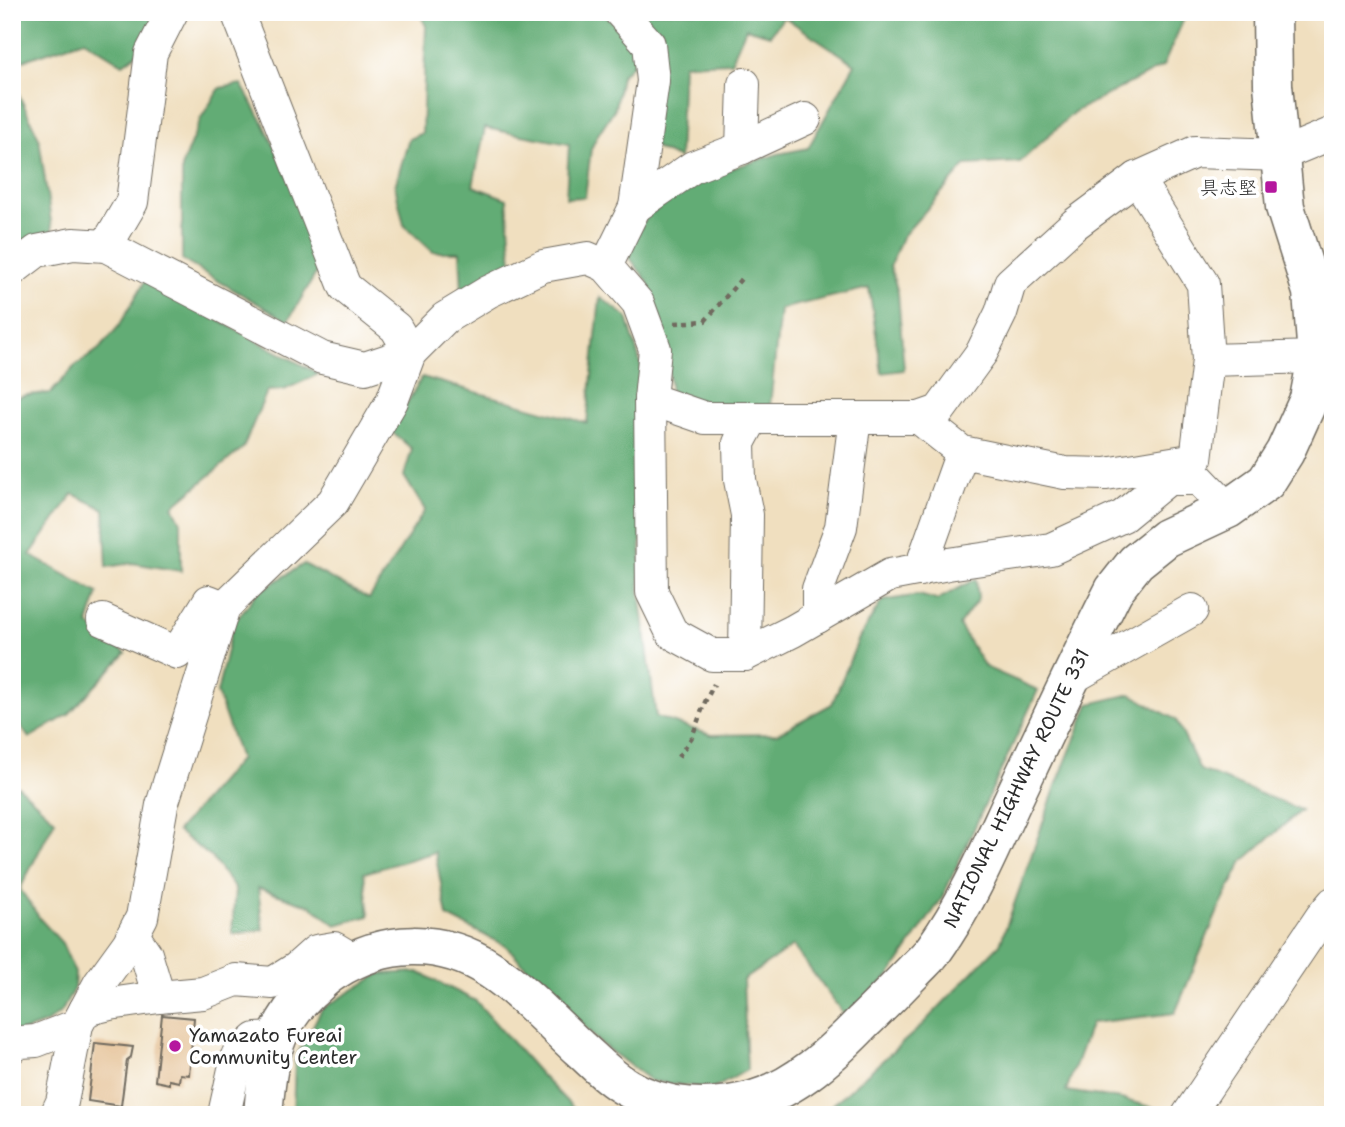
<svg xmlns="http://www.w3.org/2000/svg" width="1345" height="1127" font-family="'Shantell Sans','Klee One',sans-serif">
<style>
.forest{fill:#62ac74;stroke:#466c50;stroke-width:2}
.building{fill:#e0b682}
.lines{fill:none;stroke-linecap:round;stroke-linejoin:round}
.minor-casing{stroke:#706a5f;stroke-width:34}
.highway-casing{stroke:#706a5f;stroke-width:41}
.path{stroke:#706a5f;stroke-width:4.5;stroke-dasharray:5 5;stroke-linecap:butt}
.minor{stroke:#fff;stroke-width:32}
.highway{stroke:#fff;stroke-width:38}
.poi-dot{fill:#b5179e;stroke:#fff;stroke-width:2.5}
.labels{text-anchor:middle;stroke-width:7;stroke-linejoin:round;paint-order:stroke}
.poi-label{font-size:19px;fill:#2b2b2b;stroke:#fff;text-anchor:end}
.street-label{font-size:19px;fill:#2b2b2b;stroke:#fff}
</style>
<rect width="100%" height="100%" fill="#fff"/>
<filter id="ink" filterUnits="userSpaceOnUse"><feTurbulence type="fractalNoise" baseFrequency=".0143" numOctaves="2"/><feDisplacementMap in="SourceGraphic" scale="14" xChannelSelector="R" yChannelSelector="G"/><feConvolveMatrix kernelMatrix="1 2 1 2 8 2 1 2 1" color-interpolation-filters="sRGB"/></filter>
<filter id="wash" filterUnits="userSpaceOnUse"><feTurbulence type="fractalNoise" baseFrequency=".00686" numOctaves="4" result="noise"/><feDisplacementMap in="SourceGraphic" scale="28" xChannelSelector="R" yChannelSelector="G"/><feGaussianBlur stdDeviation="1.57" result="paint"/><feColorMatrix in="noise" values="0 0 0 0 0 0 0 0 0 0 0 0 0 0 0 0 0 1.4 0 .05"/><feComposite in="paint" operator="in"/></filter>
<g filter="url(#wash)">
<rect width="100%" height="100%" fill="#f0dfbf"/>
<!-- forest -->
<g class="forest">
<polygon points="12,12 160,12 139,52 123,64 84,40 12,64"/>
<polygon points="419,12 603,12 643,53 621,76 615,108 597,136 591,149 585,197 566,198 569,144 485,128 473,186 507,199 512,264 462,292 460,252 433,252 404,225 395,186 409,139 422,133 426,26"/>
<polygon points="640,12 1187,12 1163,66 1074,112 1020,162 966,165 902,237 890,266 898,293 904,370 882,373 869,288 780,309 770,406 701,405 671,395 665,336 648,282 626,253 647,216 704,177 778,154 808,148 855,64 784,17 770,35 746,28 731,62 683,64 679,159 655,148"/>
<polygon points="12,80 39,138 53,236 20,242 12,246"/>
<polygon points="241,84 263,122 296,193 318,270 288,321 182,260 182,165 201,118 220,88"/>
<polygon points="145,281 319,374 284,390 267,391 243,448 173,506 181,522 181,571 132,563 107,567 104,509 73,494 30,555 98,593 88,624 126,653 68,715 29,738 12,714 12,399 27,395 51,393 74,367 99,349 119,326"/>
<polygon points="600,297 627,317 644,376 640,592 656,717 711,735 777,734 832,704 859,638 882,601 919,595 937,600 976,579 978,599 959,625 985,667 1038,690 942,898 890,975 845,1016 793,946 743,980 747,1070 713,1089 651,1081 600,1043 506,946 447,916 435,852 364,873 369,916 336,925 311,906 258,888 263,930 232,934 235,889 211,857 177,831 240,759 217,693 233,624 257,593 304,564 369,599 425,510 404,476 412,449 391,431 422,377 587,423"/>
<polygon points="1131,694 1176,720 1200,770 1301,810 1243,861 1217,913 1175,1013 1091,1023 1066,1091 1121,1099 1169,1112 1168,1115 821,1115 918,1029 1000,944 1057,783 1089,704"/>
<polygon points="18,786 55,820 20,889 41,920 62,943 75,973 74,988 62,1011 46,1023 12,1035 12,788"/>
<polygon points="418,972 476,1001 540,1074 580,1115 293,1115 295,1059 322,1009 380,974"/>
</g>
<g id="blocks">
<!-- building -->
<g class="building">
<polygon points="162,1015 194,1018 189,1075 180,1074 179,1082 169,1080 169,1084 155,1081"/>
<polygon points="95,1043 133,1047 131,1057 127,1060 121,1106 88,1101"/>
</g>
</g>
</g>
<g filter="url(#ink)">
<use href="#blocks" fill-opacity="0" stroke="#706a5f" stroke-width="2"/>
<g class="lines">
<!-- minor casing -->
<g class="minor-casing">
<g id="minor">
<polyline points="237,12 345,287 396,328 410,353"/>
<polyline points="742,148 744,84"/>
<polyline points="635,207 693,167 742,148 805,119"/>
<polyline points="106,246 132,202 151,53 172,12"/>
<polyline points="606,266 635,207 653,81 649,44 620,12"/>
<polyline points="12,270 37,251 73,244 106,246 322,358 365,368 410,353"/>
<polyline points="1208,360 1317,357"/>
<polyline points="650,399 705,418 919,418 939,411 982,352 1001,313 1010,283 1075,224 1137,178 1195,152 1280,155 1333,133"/>
<polyline points="919,418 962,452 1065,473 1106,474 1196,459 1208,360 1203,284 1137,178"/>
<polyline points="920,570 962,452"/>
<polyline points="818,617 818,589 841,527 855,418"/>
<polyline points="103,620 177,653 209,601 224,607"/>
<polyline points="745,655 747,515 740,480 739,443 752,419"/>
<polyline points="1070,679 1192,610"/>
<polyline points="133,935 146,954 159,997"/>
<polyline points="85,1010 110,1004 159,997 203,993 236,980 273,983 297,968 316,951 334,948 354,960"/>
<polyline points="12,1047 21,1042 36,1041 77,1025"/>
<polyline points="225,1110 237,1056 256,1039 276,1038"/>
<polyline points="56,1115 62,1102 77,1025 99,984 128,944 142,917 162,805 224,607 333,502 392,401 410,353 445,318 488,292 543,266 588,258 606,266 638,303 655,349 650,399 652,592 672,633 712,655 745,655 793,631 890,575 948,564 1051,549 1123,516 1168,479 1199,479 1228,509"/>
<polyline points="1188,1115 1322,916 1333,903"/>
</g>
</g>
<!-- highway casing -->
<g class="highway-casing">
<path id="highway" d="M263 1115C267 1065 271 1028 309 992 317 985 325 976 334 971 384 939 441 937 491 970 523 991 550 1021 578 1047 594 1061 609 1078 628 1088 665 1110 712 1111 753 1100 796 1088 833 1053 863 1022 880 1006 896 989 913 972 920 964 929 957 935 948 966 905 988 854 1010 806 1044 734 1078 661 1114 590L1136 562 1166 538 1228 509 1266 482 1285 452 1309 399 1317 357 1312 292 1285 207 1273 85 1272 12"/>
</g>
<!-- path -->
<g class="path">
<polyline points="675,323 705,321 741,279"/>
<polyline points="678,757 692,737 705,702 714,684"/>
</g>
<!-- minor -->
<use href="#minor" class="minor"/>
<!-- highway -->
<use href="#highway" class="highway"/>
</g>
</g>
<!-- markers -->
<g class="poi-dot">
<rect x="1264" y="180" width="14" height="14" rx="3.5"/>
<circle cx="175" cy="1046" r="7"/>
</g>
<g class="labels">
<!-- poi labels -->
<g class="poi-label">
<text x="1257" y="194">具志堅</text>
<text x="189" y="1042" text-anchor="start">Yamazato Fureai<tspan x="189" dy="22">Community Center</tspan></text>
</g>
<!-- street labels -->
<g class="street-label">
<text transform="translate(1016 788) rotate(-64)" y="7">NATIONAL HIGHWAY ROUTE 331</text>
</g>
</g>
<!-- margin -->
<rect width="1345" height="1127" fill="none" stroke="#fff" stroke-width="42"/>
</svg>
